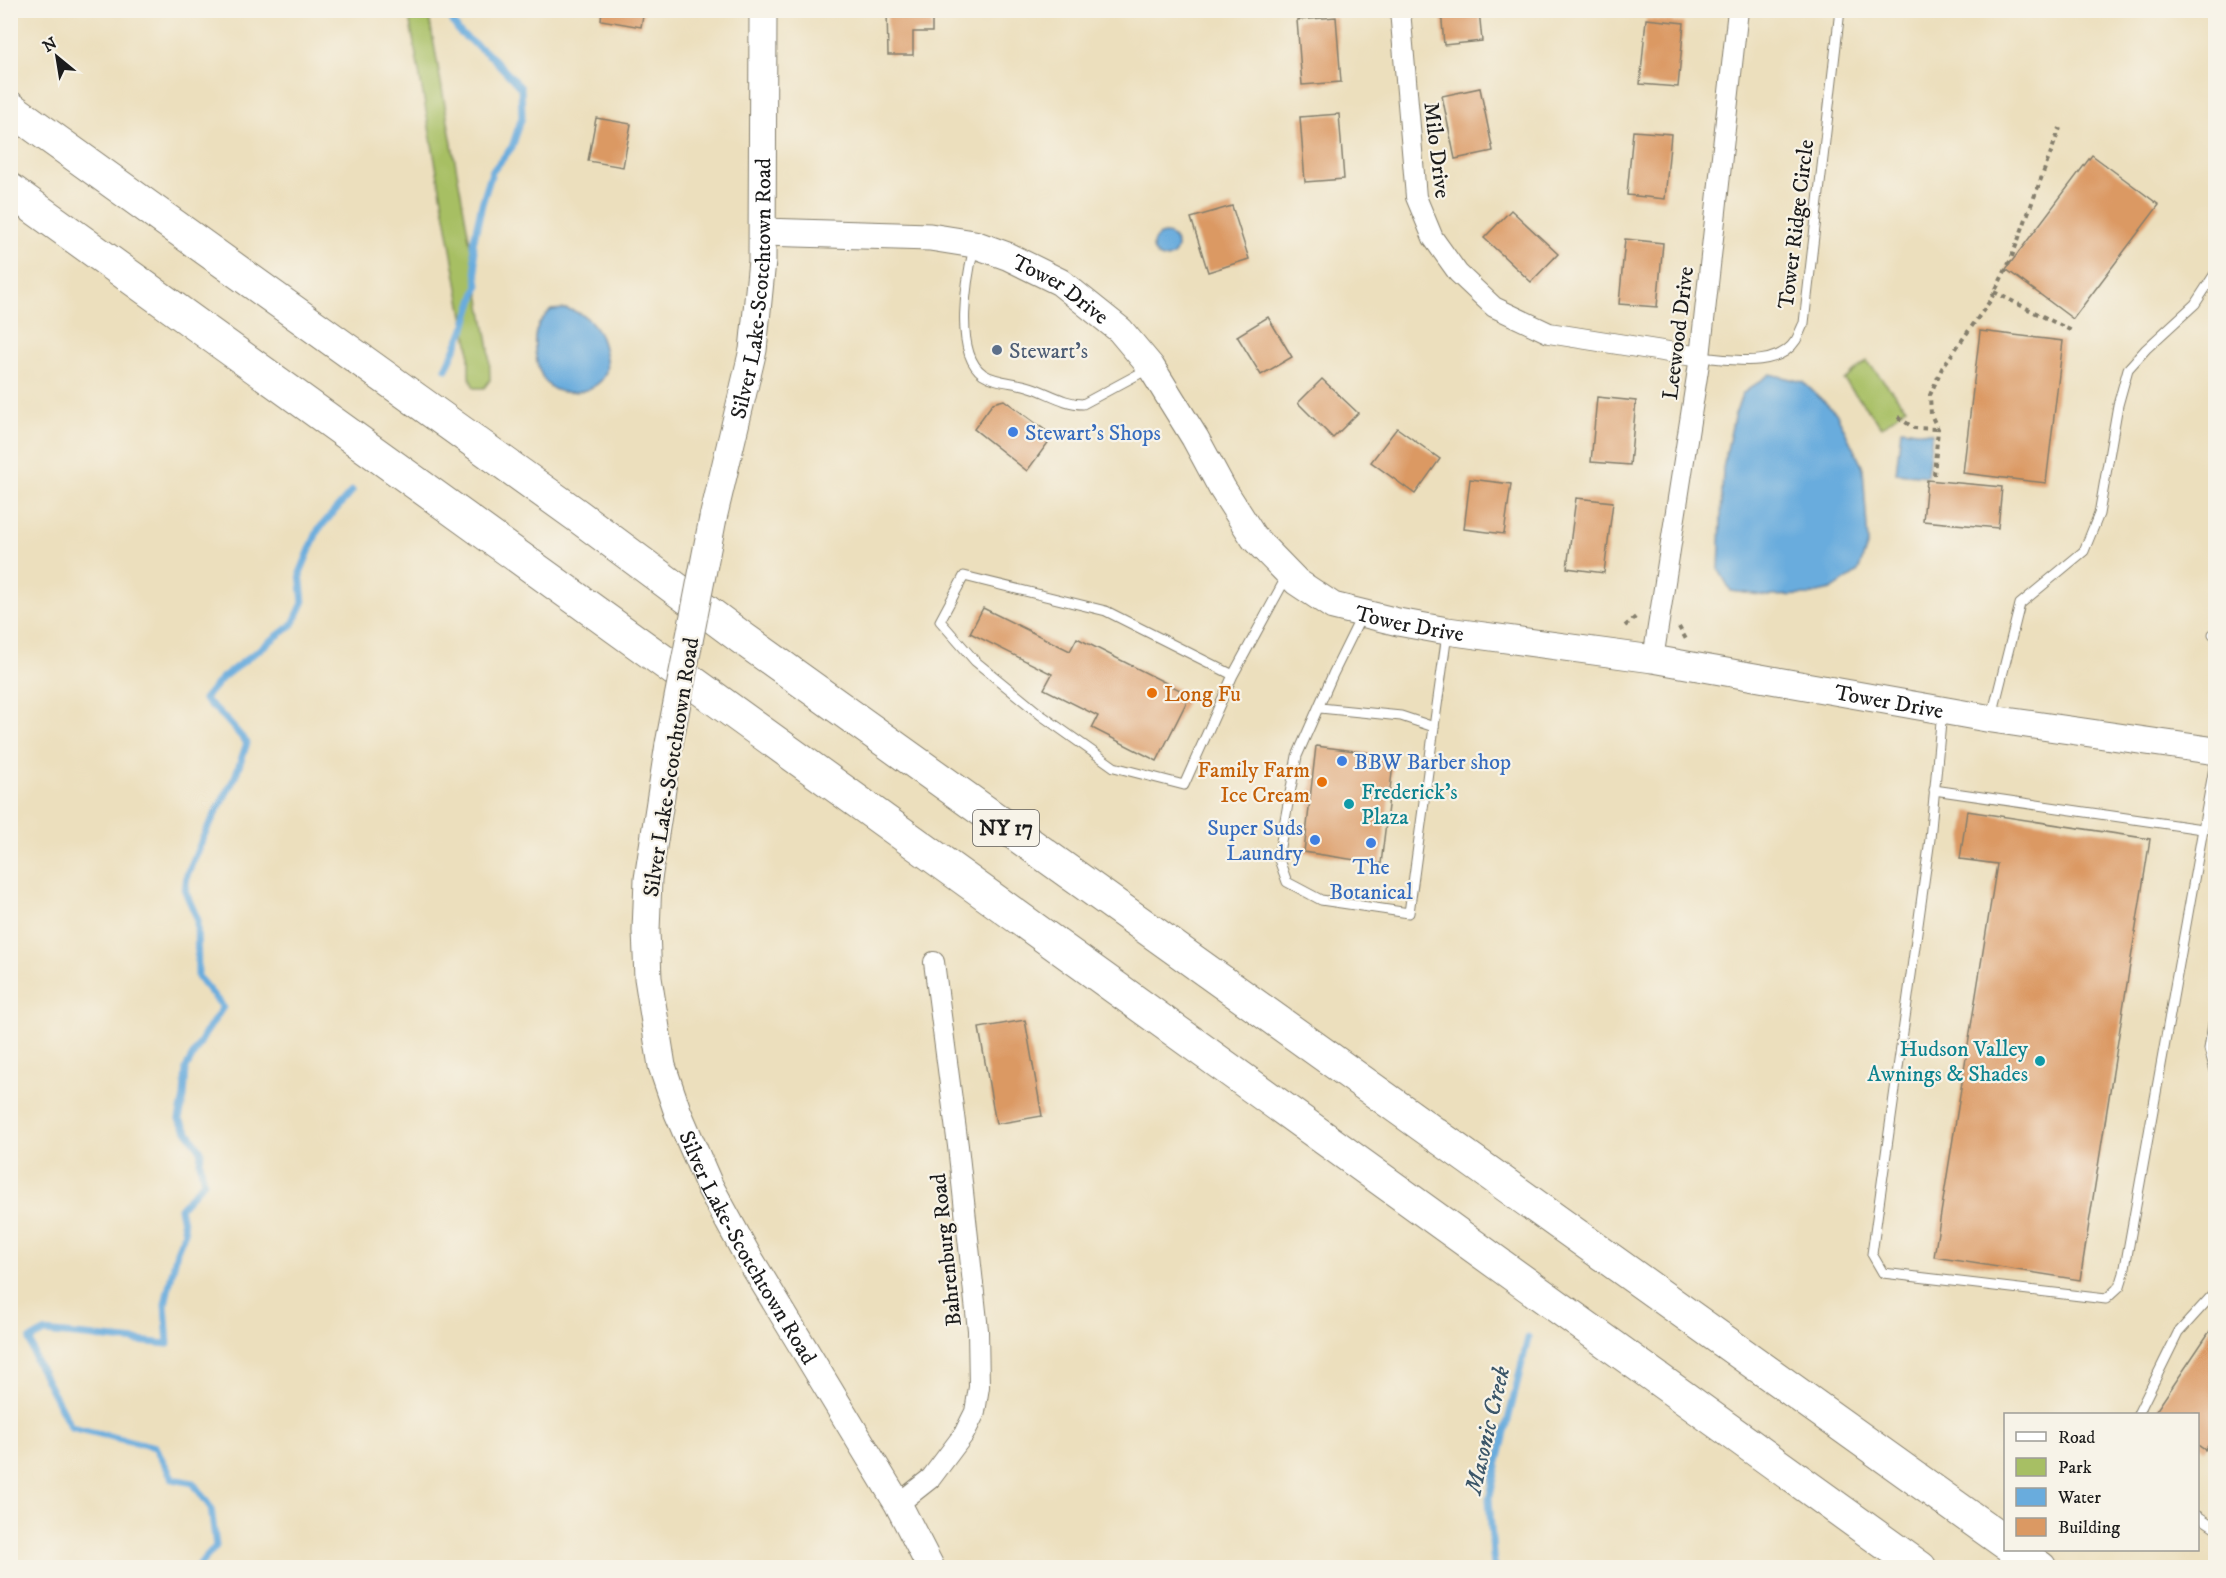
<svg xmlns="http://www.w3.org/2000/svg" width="2226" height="1578" font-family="'IM FELL DW Pica',serif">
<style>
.green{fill:#a7bf64;stroke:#626e40;stroke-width:1.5}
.water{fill:#69acdd;stroke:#42647c;stroke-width:1.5}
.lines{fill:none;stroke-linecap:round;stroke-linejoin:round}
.stream{stroke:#69acdd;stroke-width:7}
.building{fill:#db9963}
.lane-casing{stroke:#847e6c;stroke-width:11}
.street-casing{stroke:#847e6c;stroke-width:22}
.secondary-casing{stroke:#847e6c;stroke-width:29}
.highway-casing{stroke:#847e6c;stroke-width:35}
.path{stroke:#847e6c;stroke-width:4;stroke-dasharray:4.5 4.5;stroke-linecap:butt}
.lane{stroke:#fff;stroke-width:9}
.street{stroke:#fff;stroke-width:20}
.secondary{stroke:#fff;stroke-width:27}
.highway{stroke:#fff;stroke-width:33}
.secondary-bridge-casing{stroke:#847e6c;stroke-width:29;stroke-linecap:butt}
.secondary-bridge{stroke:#fff;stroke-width:27}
.service-dot{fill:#5c6f8a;stroke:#f7f3e8;stroke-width:2}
.shop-dot{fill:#3f7fe0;stroke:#f7f3e8;stroke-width:2}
.food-dot{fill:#e8710a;stroke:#f7f3e8;stroke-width:2}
.culture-dot{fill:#0f9aa8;stroke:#f7f3e8;stroke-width:2}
.labels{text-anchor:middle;stroke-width:4.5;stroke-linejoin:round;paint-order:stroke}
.shield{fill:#f7f3e8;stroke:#5e5c59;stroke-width:1.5}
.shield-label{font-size:21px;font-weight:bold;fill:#1c1c1c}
.street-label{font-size:22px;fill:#1c1c1c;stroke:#f7f3e8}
.service-label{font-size:22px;fill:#4e5e75;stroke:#f7f3e8;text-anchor:start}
.shop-label{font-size:22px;fill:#366cbe;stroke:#f7f3e8;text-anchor:start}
.food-label{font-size:22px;fill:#c56008;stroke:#f7f3e8;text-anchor:start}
.culture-label{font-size:22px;fill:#0d838f;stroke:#f7f3e8;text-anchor:start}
.water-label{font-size:24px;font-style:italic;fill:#3b5669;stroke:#f7f3e8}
</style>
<rect width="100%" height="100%" fill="#f7f3e8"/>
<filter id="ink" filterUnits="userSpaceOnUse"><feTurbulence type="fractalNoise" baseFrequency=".0167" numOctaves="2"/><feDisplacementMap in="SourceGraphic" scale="12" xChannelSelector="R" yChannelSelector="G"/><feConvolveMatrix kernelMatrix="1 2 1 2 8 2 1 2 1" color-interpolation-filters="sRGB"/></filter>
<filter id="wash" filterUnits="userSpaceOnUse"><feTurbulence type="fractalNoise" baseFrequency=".008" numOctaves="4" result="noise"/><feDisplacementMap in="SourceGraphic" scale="24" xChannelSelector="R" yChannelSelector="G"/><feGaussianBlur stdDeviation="1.35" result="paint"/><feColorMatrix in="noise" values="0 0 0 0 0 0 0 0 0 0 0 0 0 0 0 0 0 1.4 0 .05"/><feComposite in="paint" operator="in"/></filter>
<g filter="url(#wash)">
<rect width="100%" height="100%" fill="#ecdfbd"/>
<!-- green -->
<g class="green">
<polygon points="408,11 428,11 489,349 490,380 484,388 474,388 469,376 469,349"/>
<polygon points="1867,361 1906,408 1882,427 1844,380"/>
</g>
<!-- water -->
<g class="water">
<circle cx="1165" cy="246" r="12"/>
<path d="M566 309C586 313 597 324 603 344 605 353 608 362 606 371 602 391 567 398 552 388 536 377 530 340 539 324 542 319 547 314 551 310Z"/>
<polygon points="1770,374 1803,382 1836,413 1863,468 1868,543 1858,572 1831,590 1809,595 1768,596 1731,591 1719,570 1723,468 1734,417 1742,394"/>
<polygon points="1901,429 1932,433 1927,476 1896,473"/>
</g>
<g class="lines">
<!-- stream -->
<g class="stream">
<polyline points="446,10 459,32 493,58 521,88 522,117 512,147 492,172 482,204 473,244 478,286 465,327 446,369"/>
<polyline points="197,1568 216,1546 211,1508 193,1483 173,1479 155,1447 71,1427 35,1359 30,1340 44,1332 168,1344 165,1304 177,1251 185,1232 180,1208 204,1182 200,1163 201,1151 179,1119 184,1097 186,1068 205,1034 223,1007 198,977 197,918 185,891 187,875 206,831 235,777 247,743 224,717 204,699 223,677 293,624 303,603 300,573 318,530 352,491"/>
<polyline points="1494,1568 1489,1499 1528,1338"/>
</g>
</g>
<g id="blocks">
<!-- building -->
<g class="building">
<polygon points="602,10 644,10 641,27 601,20"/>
<polygon points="887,10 932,10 932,32 913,32 913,55 888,55"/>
<polygon points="1441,10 1479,10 1482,41 1444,45"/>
<polygon points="1336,17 1341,82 1302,85 1297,20"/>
<polygon points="1646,19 1684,23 1678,87 1640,84"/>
<polygon points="1480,88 1493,151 1455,159 1442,96"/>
<polygon points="1339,114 1344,179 1305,182 1300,117"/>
<polygon points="596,118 631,124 623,167 588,161"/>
<polygon points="1633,131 1671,134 1665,199 1627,195"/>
<polygon points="2092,155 2159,205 2073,319 2006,269"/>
<polygon points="1232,206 1249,259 1208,272 1191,218"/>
<polygon points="1511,210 1558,254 1531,282 1484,238"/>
<polygon points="1625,239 1663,243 1657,307 1619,304"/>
<polygon points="1268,317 1292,357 1261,375 1237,336"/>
<polygon points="1980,331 2063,341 2046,483 1963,473"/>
<polygon points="1322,379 1358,413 1333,438 1298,403"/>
<polygon points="1597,397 1636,401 1630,465 1591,462"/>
<polygon points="1004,400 1053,436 1027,471 974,429 993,403"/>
<polygon points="1397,428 1440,459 1415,494 1371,462"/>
<polygon points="1470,479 1511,484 1504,534 1464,529"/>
<polygon points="1927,480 2002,487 1998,528 1923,521"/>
<polygon points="1576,498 1613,502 1604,573 1567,568"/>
<polygon points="983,608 1070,651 1077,638 1190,695 1157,761 1092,728 1098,716 1044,689 1052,674 970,633"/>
<polygon points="1316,746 1394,756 1381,864 1304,852"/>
<polygon points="1967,811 2150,839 2080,1280 1934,1257 1997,864 1960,859"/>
<polygon points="1025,1020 1042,1116 996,1124 979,1028"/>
<polygon points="2216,1322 2216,1435 2205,1450 2198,1445 2198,1414 2154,1414"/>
</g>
</g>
</g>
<g filter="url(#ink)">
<use href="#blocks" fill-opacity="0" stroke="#847e6c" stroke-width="1.5"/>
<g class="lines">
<!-- lane casing -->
<g class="lane-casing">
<g id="lane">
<path d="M974 247C967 277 953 353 983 374 995 382 1012 382 1027 386 1046 391 1063 404 1083 404L1148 369"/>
<path d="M1700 357C1729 359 1777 370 1796 340 1799 335 1801 328 1804 323L1840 10"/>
<polyline points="2213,634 2216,634"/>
<polyline points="1233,675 1184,785 1114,767 1041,715 975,661 940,621 964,576 1106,611 1233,675 1287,576"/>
<polyline points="1320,708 1401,716 1434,727 1409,913 1321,900 1287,882 1278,857 1297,756 1333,674 1362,615"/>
<polyline points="1942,712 1930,839 1872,1254 1883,1273 2106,1299 2120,1286 2124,1273 2216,756"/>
<polyline points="1992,716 2020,604 2084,551 2099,514 2118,405 2128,369 2146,349 2195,304 2216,272"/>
<polyline points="1434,727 1447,634"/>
<polyline points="1934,790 2202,829"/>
<polyline points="2216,1006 2209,1049 2216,1074"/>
<polyline points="2138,1414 2178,1333 2216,1291"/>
<polyline points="2198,1516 2216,1528"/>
</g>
</g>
<!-- street casing -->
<g class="street-casing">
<g id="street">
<polyline points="1400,10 1416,197 1433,238 1458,273 1494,307 1549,333 1700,357"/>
<polyline points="1653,659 1700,357 1738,10"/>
<polyline points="898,1504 931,1478 964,1434 975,1412 979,1387 978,1330 958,1146 934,962"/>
</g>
</g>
<!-- secondary casing -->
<g class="secondary-casing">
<g id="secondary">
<path id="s1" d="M763 232 930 237 974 244 1007 256 1060 282 1120 330 1151 367 1195 438 1222 488 1254 538 1297 582 1333 606 1398 622 1447 631 1653 659 1992 719 2216 751"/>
<path id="s2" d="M713 518 753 350 762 261 763 10"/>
<path id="s3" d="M669 744 648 879 646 931 648 978 662 1066 678 1113 710 1187 746 1253 898 1504 931 1568"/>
</g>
</g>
<!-- highway casing -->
<g class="highway-casing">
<g id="highway">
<polyline points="10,108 578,516 742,638 2006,1543"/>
<polyline points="10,190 1920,1568"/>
<polyline points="2014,1550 2040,1568"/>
</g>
</g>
<!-- path -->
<g class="path">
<polyline points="1994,292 2074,332"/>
<polyline points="1898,417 1914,428 1938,429"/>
<polyline points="1934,475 1938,429 1931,415 1930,395 1942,368 1990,301 2011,259 2060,128"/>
<polyline points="1625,626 1638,615"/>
<polyline points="1679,627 1687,641"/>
</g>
<!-- lane -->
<use href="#lane" class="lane"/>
<!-- street -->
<use href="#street" class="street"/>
<!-- secondary -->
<use href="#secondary" class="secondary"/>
<!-- highway -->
<use href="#highway" class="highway"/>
<!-- secondary-bridge casing -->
<g class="secondary-bridge-casing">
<polyline id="secondary-bridge" points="669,744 713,518"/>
</g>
<!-- secondary-bridge -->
<use href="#secondary-bridge" class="secondary-bridge"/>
</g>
</g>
<!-- markers -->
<circle class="service-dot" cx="997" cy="350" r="6"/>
<g class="shop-dot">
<circle cx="1013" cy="432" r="6"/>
<circle cx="1342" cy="761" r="6"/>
<circle cx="1315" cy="840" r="6"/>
<circle cx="1371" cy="843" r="6"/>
</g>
<g class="food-dot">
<circle cx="1152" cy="693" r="6"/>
<circle cx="1322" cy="782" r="6"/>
</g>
<g class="culture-dot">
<circle cx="1349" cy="804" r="6"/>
<circle cx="2040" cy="1061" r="6"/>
</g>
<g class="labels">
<!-- shield labels -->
<rect class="shield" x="973" y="810" width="66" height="36" rx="4.5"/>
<g class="shield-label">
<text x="1006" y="835">NY 17</text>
</g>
<!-- street labels -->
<g class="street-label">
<text transform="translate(1438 150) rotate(83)" y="8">Milo Drive</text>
<text transform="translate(1795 224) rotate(-83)" y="8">Tower Ridge Circle</text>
<text dy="8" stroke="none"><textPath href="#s2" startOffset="234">Silver Lake-Scotchtown Road</textPath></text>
<text dy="8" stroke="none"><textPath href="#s1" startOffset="310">Tower Drive</textPath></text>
<text transform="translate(1677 333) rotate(-83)" y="8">Leewood Drive</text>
<text dy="8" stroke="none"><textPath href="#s1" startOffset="814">Tower Drive</textPath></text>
<text dy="8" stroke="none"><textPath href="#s1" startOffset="1300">Tower Drive</textPath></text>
<text transform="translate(670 767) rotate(-81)" y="8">Silver Lake-Scotchtown Road</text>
<text dy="8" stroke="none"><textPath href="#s3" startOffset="526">Silver Lake-Scotchtown Road</textPath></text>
<text transform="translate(945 1250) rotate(-96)" y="8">Bahrenburg Road</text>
</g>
<!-- service labels -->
<g class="service-label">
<text x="1009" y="358">Stewart's</text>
</g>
<!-- shop labels -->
<g class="shop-label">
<text x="1025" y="440">Stewart's Shops</text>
<text x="1354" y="769">BBW Barber shop</text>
<text x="1303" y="835" text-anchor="end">Super Suds<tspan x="1303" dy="25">Laundry</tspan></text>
<text x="1371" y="874" text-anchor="middle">The<tspan x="1371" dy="25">Botanical</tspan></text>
</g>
<!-- food labels -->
<g class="food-label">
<text x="1164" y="701">Long Fu</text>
<text x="1310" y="777" text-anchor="end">Family Farm<tspan x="1310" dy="25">Ice Cream</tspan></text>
</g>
<!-- culture labels -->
<g class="culture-label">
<text x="1361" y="799">Frederick's<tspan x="1361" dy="25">Plaza</tspan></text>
<text x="2028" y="1056" text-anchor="end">Hudson Valley<tspan x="2028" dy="25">Awnings &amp; Shades</tspan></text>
</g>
<!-- water labels -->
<g class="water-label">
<text transform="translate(1487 1430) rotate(-77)" y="8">Masonic Creek</text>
</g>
</g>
<!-- margin -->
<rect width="2226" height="1578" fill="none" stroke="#f7f3e8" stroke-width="36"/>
<!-- legend -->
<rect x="2004" y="1413" width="195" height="138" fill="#f7f3e8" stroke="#9f9d96" stroke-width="1.5"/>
<rect x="2016" y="1432" width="30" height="9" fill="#ffffff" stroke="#9f9d96" stroke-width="1.5"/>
<text x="2058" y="1443" font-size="18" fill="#1c1c1c">Road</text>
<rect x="2016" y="1458" width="30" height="18" fill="#a7bf64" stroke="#9f9d96" stroke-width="1.5"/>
<text x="2058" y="1473" font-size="18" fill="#1c1c1c">Park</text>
<rect x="2016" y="1488" width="30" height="18" fill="#69acdd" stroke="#9f9d96" stroke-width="1.5"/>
<text x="2058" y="1503" font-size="18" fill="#1c1c1c">Water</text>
<rect x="2016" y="1518" width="30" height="18" fill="#db9963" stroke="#9f9d96" stroke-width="1.5"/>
<text x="2058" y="1533" font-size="18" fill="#1c1c1c">Building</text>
<!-- north arrow -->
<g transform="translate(57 57) rotate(330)" stroke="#f7f3e8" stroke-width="4.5" paint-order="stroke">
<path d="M0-4.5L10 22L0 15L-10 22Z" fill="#1c1c1c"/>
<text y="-9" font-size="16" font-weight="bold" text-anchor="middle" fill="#1c1c1c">N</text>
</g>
</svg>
